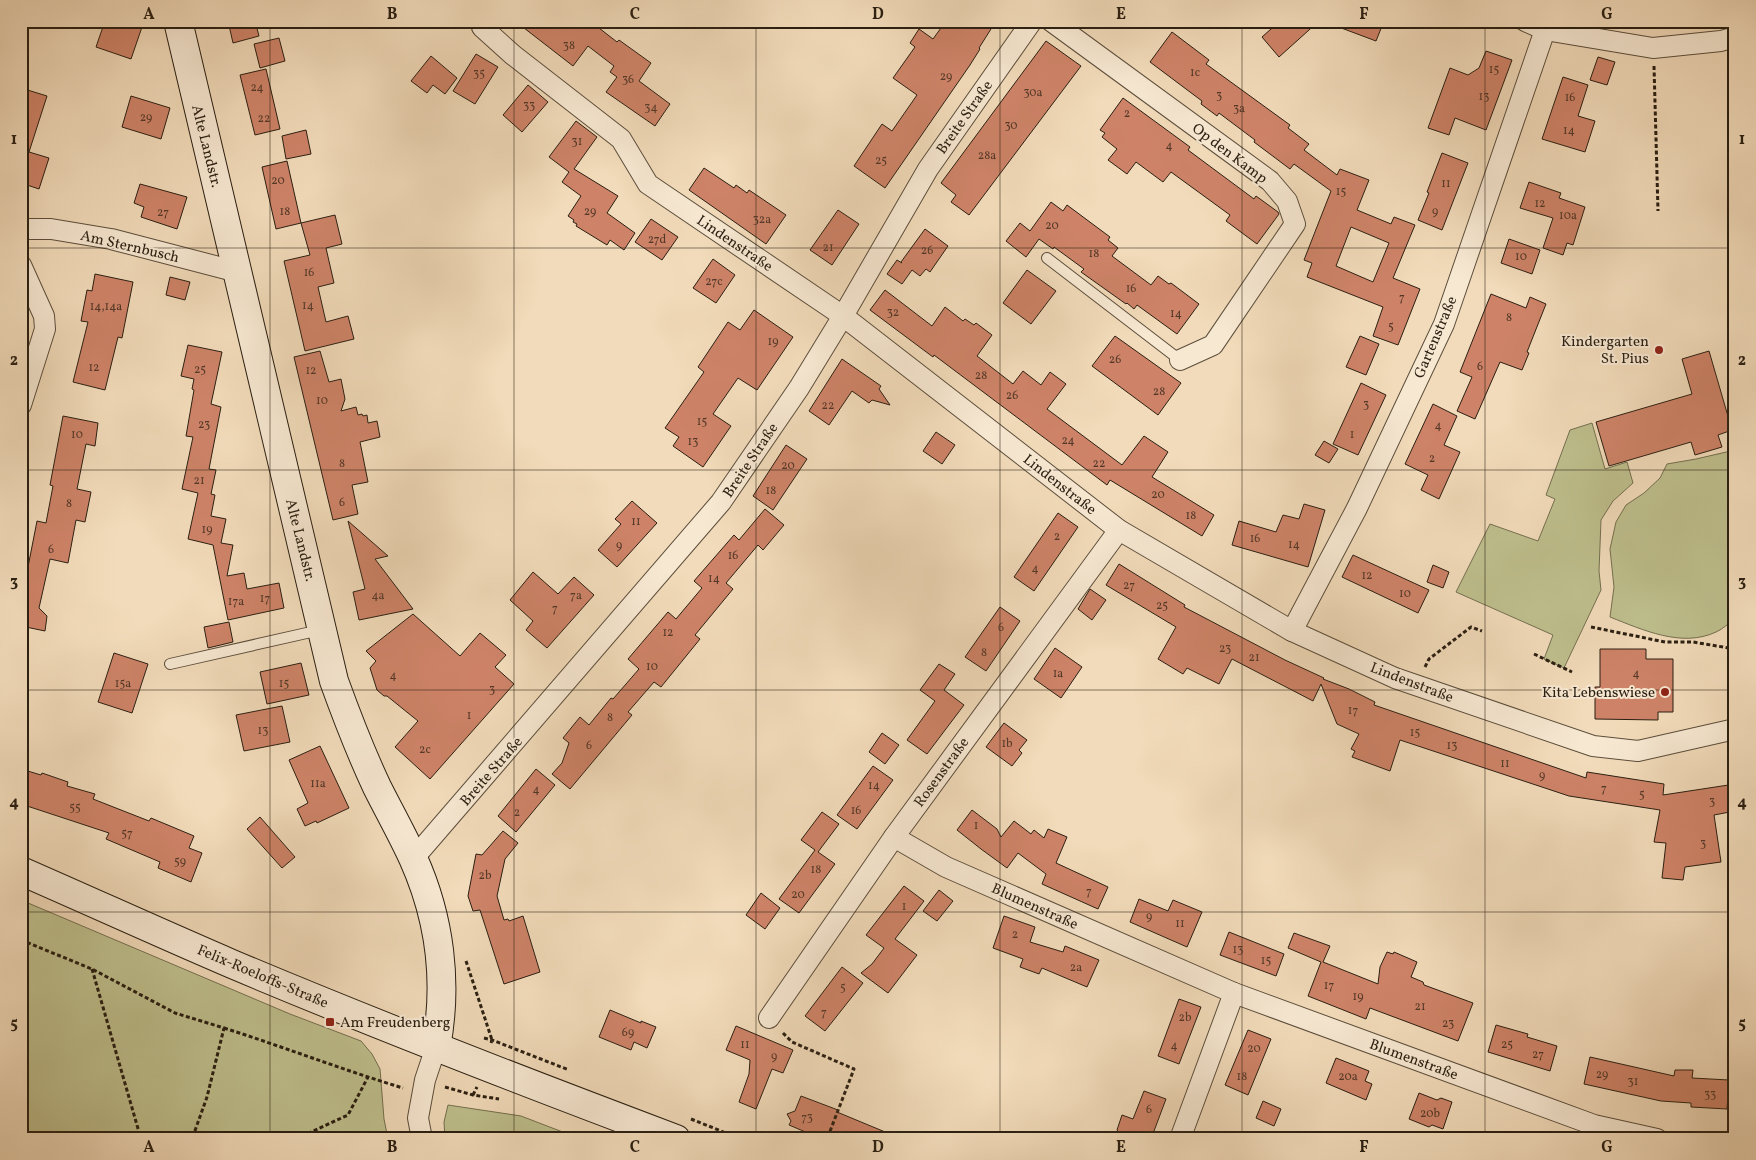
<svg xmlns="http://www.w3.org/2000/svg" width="1756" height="1160" font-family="Vollkorn,serif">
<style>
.green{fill:#bebf8d;stroke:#746f50}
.building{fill:#ce8368;stroke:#2a1f12;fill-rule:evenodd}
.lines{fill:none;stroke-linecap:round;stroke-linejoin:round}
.lane-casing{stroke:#5c4e3c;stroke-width:12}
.street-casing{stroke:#5c4e3c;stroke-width:22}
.secondary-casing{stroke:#2a1f12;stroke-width:30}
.path{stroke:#2a1f12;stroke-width:3;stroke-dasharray:4 2.5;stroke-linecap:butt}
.lane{stroke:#f7e8d2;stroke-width:10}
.street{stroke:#f7e8d2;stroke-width:20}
.secondary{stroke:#f7e8d2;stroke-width:28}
.grid{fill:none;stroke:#2a1f12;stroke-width:1;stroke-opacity:0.55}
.poi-dot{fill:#8f2418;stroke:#f7e8d2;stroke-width:2}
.labels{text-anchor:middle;stroke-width:4;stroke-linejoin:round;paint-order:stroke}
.number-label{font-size:12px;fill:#533828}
.street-label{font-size:15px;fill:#2a1f12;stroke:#f7e8d2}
.poi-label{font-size:15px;fill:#2a1f12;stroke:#f7e8d2;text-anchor:end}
.neatline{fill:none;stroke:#2a1f12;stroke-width:2}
.grid-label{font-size:16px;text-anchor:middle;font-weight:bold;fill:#2a1f12}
</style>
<rect width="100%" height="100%" fill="#f2dbba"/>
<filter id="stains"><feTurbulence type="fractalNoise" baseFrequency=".004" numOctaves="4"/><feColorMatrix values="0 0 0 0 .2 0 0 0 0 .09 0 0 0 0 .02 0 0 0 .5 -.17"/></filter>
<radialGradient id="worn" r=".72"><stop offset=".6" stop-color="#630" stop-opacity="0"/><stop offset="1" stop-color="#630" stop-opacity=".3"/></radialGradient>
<!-- green -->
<g class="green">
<polygon points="1592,423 1605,469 1627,462 1633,483 1613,501 1601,520 1599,571 1601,590 1564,668 1544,659 1553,635 1456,592 1490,524 1538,541 1555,499 1546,495 1570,430"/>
<path d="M1735 450V618C1729 623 1723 629 1716 632 1682 648 1643 630 1610 617L1614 587 1610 549 1616 522 1626 505 1644 493 1660 478 1667 464 1696 459Z"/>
<polygon points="21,900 290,1014 361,1041 372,1054 380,1069 384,1119 388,1139 21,1139"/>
<polygon points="448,1105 521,1116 581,1139 445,1139 444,1122"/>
</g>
<!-- building -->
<g class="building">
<polygon points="105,21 125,21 142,27 131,59 96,47"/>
<polygon points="228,21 255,21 259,36 233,43"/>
<polygon points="515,21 590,21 617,42 619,40 651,63 639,81 670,104 655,126 606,92 617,77 610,72 614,66 588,46 573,66"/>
<polygon points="946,21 996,21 979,48 980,49 970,65 885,188 854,166 882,124 892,131 917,95 893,78 915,47 910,43 919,29 933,39"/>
<polygon points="1280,21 1319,21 1279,57 1262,37"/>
<polygon points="1328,21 1384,21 1376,41 1328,23"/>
<path d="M1172 32 1209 60 1206 64 1290 125 1288 128 1309 144 1304 150 1337 175 1340 169 1369 180 1357 210 1391 224 1394 217 1415 225 1393 278 1420 289 1398 345 1373 336 1383 307 1307 277 1312 263 1304 260 1331 191 1294 164 1290 169 1254 142 1255 140 1219 113 1217 116 1201 104 1202 101 1150 62ZM1351 227 1389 243 1373 282 1336 266Z"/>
<polygon points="279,38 285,61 260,68 254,44"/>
<polygon points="1046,41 1081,66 969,215 951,202 956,195 941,183"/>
<polygon points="1486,51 1512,60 1486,130 1455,118 1449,135 1428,128 1450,68 1468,75 1479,68"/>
<polygon points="476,54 498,67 475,104 453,91"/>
<polygon points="431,56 457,78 445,94 433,85 427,93 411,81"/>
<polygon points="1598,57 1615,62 1607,85 1590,80"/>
<polygon points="266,69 280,129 255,135 240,75"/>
<polygon points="1563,77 1588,85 1578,116 1595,121 1585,152 1542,139"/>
<polygon points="528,85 548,102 522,132 503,115"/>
<polygon points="21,88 47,96 29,152 49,158 39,189 21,183"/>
<polygon points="131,96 170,108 161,139 122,127"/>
<polygon points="1123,98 1190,147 1188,150 1254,199 1256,196 1278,212 1279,214 1257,244 1226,221 1230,215 1171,172 1163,182 1136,162 1127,174 1108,160 1117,149 1102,137 1105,133 1100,130"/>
<polygon points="576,121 597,137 574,169 618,196 607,213 635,233 624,250 610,240 607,245 576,226 577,224 573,222 574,220 568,216 581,196 562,182 569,172 549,157"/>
<polygon points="306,130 311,154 286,159 282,136"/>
<polygon points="1442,153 1468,163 1442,230 1418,220 1429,193 1427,192"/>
<polygon points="287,161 301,223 335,215 342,244 326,248 334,283 318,287 326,322 348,316 354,339 305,351 284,261 310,255 301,223 276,229 262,167"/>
<polygon points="704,168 734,188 736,185 747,193 749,190 786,215 766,244 689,190"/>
<polygon points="1529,182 1561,193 1559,198 1585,207 1573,245 1567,243 1563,255 1543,248 1553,218 1520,208"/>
<polygon points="140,184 187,197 177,229 141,217 144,207 134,203"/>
<polygon points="1051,202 1063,211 1067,205 1110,237 1108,240 1118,248 1112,256 1151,285 1158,276 1169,284 1171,283 1199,304 1177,334 1137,305 1134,309 1127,303 1126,304 1081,272 1084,269 1054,247 1053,249 1039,239 1026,257 1006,241 1020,223 1030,231"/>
<polygon points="838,210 859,224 832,265 810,250"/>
<polygon points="651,219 678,237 662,260 635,242"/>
<polygon points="925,229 948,246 930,272 926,269 920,276 912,270 902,284 887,274 897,260 902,263 901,262"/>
<polygon points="1509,239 1540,250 1532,274 1501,263"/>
<polygon points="713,259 735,275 716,303 693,288"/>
<polygon points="1027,270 1056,291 1031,324 1003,303"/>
<polygon points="95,274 133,282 122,338 118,337 105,390 73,382 88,322 81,321 87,290 92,291"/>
<polygon points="170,277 190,282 185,300 166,295"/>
<polygon points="885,290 932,326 945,307 963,321 965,319 974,325 976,323 992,335 977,356 1013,384 1023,371 1041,385 1050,372 1066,384 1047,409 1122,465 1144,436 1168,452 1152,477 1214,515 1202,536 1110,480 1107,485 934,355 933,357 870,310"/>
<polygon points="1491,294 1526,308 1530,297 1546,304 1527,352 1529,353 1522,370 1500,362 1475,419 1457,411 1472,377 1460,372"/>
<polygon points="754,310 793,337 757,390 738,378 713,414 731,426 703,467 673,446 679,437 665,428 704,372 698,367 728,322 740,330"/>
<polygon points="1115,336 1181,383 1158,415 1092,366"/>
<polygon points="1360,336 1379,344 1366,375 1346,367"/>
<polygon points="188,345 222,352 211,404 221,407 209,469 216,470 211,494 215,495 211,516 226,519 221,543 233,545 227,576 244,573 247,589 279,583 284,608 228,620 213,545 188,539 198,493 182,489 193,437 186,436 194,390 192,389 194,379 181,376"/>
<polygon points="320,351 329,382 341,379 345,399 341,411 356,407 358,415 362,414 363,416 367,415 368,423 377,421 380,437 360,442 368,482 352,485 358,514 333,520 294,357"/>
<polygon points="1709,351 1732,430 1718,435 1722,447 1695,455 1691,442 1609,466 1596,422 1692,394 1682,359"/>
<polygon points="842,359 881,386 879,389 890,405 872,400 869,403 852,391 829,425 809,411"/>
<polygon points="1361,383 1386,395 1358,455 1333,444"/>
<polygon points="1433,404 1457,416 1444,445 1460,452 1439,499 1421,490 1428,475 1405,464"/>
<polygon points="63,416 98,423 95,446 86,444 77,489 91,492 85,522 76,520 68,563 50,559 39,608 47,616 45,631 21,626 21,570 27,572 37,521 46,523 53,486 50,485"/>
<polygon points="936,432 955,445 942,464 923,451"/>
<polygon points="1324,441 1338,449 1329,463 1315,455"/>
<polygon points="786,445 807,459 773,510 753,496"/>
<polygon points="632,501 657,523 617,567 598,550 621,524 615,519"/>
<polygon points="1304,504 1325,510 1308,567 1232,545 1239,521 1276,532 1283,515 1299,519"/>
<polygon points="765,509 784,525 763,550 758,545 726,583 733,589 695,635 700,639 661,687 654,682 628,712 632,715 570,789 552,774 562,763 569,743 563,738 580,717 589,725 611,698 613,699 639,669 628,659 668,612 676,619 702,588 694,581 734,535 739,540"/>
<polygon points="1058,513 1078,527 1034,591 1014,577"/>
<polygon points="348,521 388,556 375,559 413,609 359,620 353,592 365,589"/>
<polygon points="1353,555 1429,590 1418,613 1342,577"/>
<polygon points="1119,564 1185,605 1184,607 1285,660 1324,678 1323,679 1349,689 1375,702 1374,705 1586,778 1587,772 1664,784 1663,795 1735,784 1735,811 1714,815 1721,862 1685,867 1683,880 1662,878 1666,843 1654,842 1660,810 1569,796 1400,740 1390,771 1352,757 1355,751 1351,749 1359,734 1337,724 1321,684 1313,701 1232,659 1219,684 1187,668 1183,674 1158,659 1176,627 1106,585"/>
<polygon points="1433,565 1449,572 1443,588 1427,582"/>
<polygon points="533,572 558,594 574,577 594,595 547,648 526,630 533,621 510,600"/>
<polygon points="1090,589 1106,600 1092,620 1078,609"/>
<polygon points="1000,607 1020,621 986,671 965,657"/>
<polygon points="413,614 460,656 480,633 506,655 495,667 514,684 430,779 395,747 418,721 387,696 384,696 377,690 370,668 376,661 366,651"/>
<polygon points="229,622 233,642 208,648 204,627"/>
<polygon points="1055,648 1082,667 1061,698 1034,679"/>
<polygon points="1600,649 1646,649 1646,659 1673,659 1673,712 1658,712 1658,720 1595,719 1595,687 1600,687"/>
<polygon points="114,653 148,664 132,713 98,702"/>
<polygon points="301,663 309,695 267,704 260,672"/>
<polygon points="939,664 955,674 944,690 964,705 927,754 907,740 935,701 920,690"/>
<polygon points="282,706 290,742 244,751 236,715"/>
<polygon points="1004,723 1027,740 1019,750 1022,753 1012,766 986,747"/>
<polygon points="882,733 899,745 885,764 869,752"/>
<polygon points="320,746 349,808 317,823 316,821 305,826 297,809 308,803 289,760"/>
<polygon points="873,766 893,780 857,829 837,815"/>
<polygon points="21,769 41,775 42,773 68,782 67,786 95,794 93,799 149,821 151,818 194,836 189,848 202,853 191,882 158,868 160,862 106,839 109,833 21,804"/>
<polygon points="536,769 555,785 516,832 498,816"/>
<polygon points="972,810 997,829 1001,837 1014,821 1031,834 1034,830 1044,838 1048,829 1067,837 1056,863 1108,887 1098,909 1042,884 1046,874 1018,853 1007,868 981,849 957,830"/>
<polygon points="822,812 839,824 818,852 835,864 799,913 779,899 815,850 801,840"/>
<polygon points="260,817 295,857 282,868 247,829"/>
<polygon points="503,831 518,843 505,859 497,896 504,920 508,919 509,921 523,916 540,972 504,984 480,910 473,911 468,896 476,854 482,855"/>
<polygon points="904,886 924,901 895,939 917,955 888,993 861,973 872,964 884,948 866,935"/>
<polygon points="939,890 953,901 937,921 923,911"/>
<polygon points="761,893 780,908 765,929 746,915"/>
<polygon points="1139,899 1168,911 1173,900 1202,912 1187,947 1130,922"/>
<polygon points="1004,916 1035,927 1030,942 1063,952 1065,946 1099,960 1087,987 1042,968 1039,974 1020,967 1023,959 993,948"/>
<polygon points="1229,932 1284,954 1276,976 1220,955"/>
<polygon points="1294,933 1330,946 1323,962 1378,984 1380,967 1387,952 1393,954 1394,952 1417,962 1411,977 1423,982 1424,985 1473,1003 1458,1041 1370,1008 1366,1019 1308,996 1321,962 1288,948"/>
<polygon points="842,967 863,983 825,1031 805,1016"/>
<polygon points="1179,999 1201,1007 1179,1064 1158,1056"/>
<polygon points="610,1010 641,1023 641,1021 656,1027 647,1048 634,1042 631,1050 599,1037"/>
<polygon points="1496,1025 1528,1034 1527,1037 1557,1046 1550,1071 1488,1052"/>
<polygon points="736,1026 793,1050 783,1073 772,1069 756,1109 739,1102 749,1074 750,1060 726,1050"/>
<polygon points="1248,1030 1271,1039 1248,1095 1225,1085"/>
<polygon points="1590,1057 1674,1076 1675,1070 1693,1070 1692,1078 1729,1080 1727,1109 1691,1107 1691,1103 1661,1101 1584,1084"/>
<polygon points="1336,1058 1369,1071 1365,1081 1372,1084 1366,1100 1326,1083"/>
<polygon points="1144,1091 1166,1099 1151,1139 1124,1139 1117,1130 1122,1115 1133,1119"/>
<polygon points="1419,1093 1437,1100 1441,1098 1452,1102 1443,1129 1432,1125 1429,1127 1409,1119"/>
<polygon points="801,1096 838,1110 837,1112 902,1139 822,1139 789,1125 791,1121 787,1114 795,1111"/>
<polygon points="1263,1101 1281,1109 1274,1126 1256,1118"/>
</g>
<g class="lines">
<!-- lane casing -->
<g class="lane-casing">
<g id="lane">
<polyline points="1047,258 1180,360"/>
<polyline points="170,664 320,630"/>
</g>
</g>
<!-- street casing -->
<g class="street-casing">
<g id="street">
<polyline points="1051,21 1270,181 1287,201 1295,224 1213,345 1180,360"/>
<polyline points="1525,21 1545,30 1653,48 1721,41 1735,37"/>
<polyline points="482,27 513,55 621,139 648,184 843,316 1119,530 1292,631 1395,678 1593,746 1638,751 1735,729"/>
<polyline points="21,229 51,229 111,239 238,272"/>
<polyline points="21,265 44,316 45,329 21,405"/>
<polyline points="1292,631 1357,508 1444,324 1545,30"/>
<polyline points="894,837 946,867 1234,993 1594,1125 1657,1139"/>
<polyline points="413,859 721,502 799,388 843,316 928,169 1032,21"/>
<polyline points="769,1018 894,837 1119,530"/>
<polyline points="422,1139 418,1118 425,1080 436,1047"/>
<polyline points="1180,1139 1234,993"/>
</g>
</g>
<!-- secondary casing -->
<g class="secondary-casing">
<g id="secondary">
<path d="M178 21 334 681C347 717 361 753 377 787 389 811 402 834 413 858 440 918 448 983 436 1047"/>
<path d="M21 871C92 902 162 934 232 964 379 1026 527 1083 676 1139"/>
</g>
</g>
<!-- path -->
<g class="path">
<polyline points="1654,66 1658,211"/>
<polyline points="1591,627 1665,642 1693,642 1735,649"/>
<polyline points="1534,654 1572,672"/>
<polyline points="1425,667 1429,659 1471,627 1482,631"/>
<polyline points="21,940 92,969 175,1013 224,1028 207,1097 192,1139"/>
<polyline points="466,961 492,1040 491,1043"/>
<polyline points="92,969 141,1139"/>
<path d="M224 1028C284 1047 343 1070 403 1088"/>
<polyline points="783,1033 792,1042 854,1069 827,1139"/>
<polyline points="484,1038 492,1040 569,1070"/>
<polyline points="445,1087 473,1095 499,1099"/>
<polyline points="473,1095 477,1087"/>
<polyline points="691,1119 741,1139"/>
<polyline points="296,1139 348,1115 368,1077"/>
</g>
<!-- lane -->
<use href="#lane" class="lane"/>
<!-- street -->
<use href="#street" class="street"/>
<!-- secondary -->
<use href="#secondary" class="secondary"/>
</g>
<!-- grid -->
<path class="grid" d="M270 21V1139M514 21V1139M756 21V1139M1000 21V1139M1242 21V1139M1485 21V1139M21 248H1735M21 470H1735M21 690H1735M21 912H1735"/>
<!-- markers -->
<g class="poi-dot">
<circle cx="1659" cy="350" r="5"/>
<circle cx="1665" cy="692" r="5"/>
<rect x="325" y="1017" width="10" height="10" rx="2.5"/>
</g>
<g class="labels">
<!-- number labels -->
<g class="number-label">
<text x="569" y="49">38</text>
<text x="1494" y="73">15</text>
<text x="1195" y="76">1c</text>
<text x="479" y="77">35</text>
<text x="946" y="80">29</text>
<text x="628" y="83">36</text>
<text x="257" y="91">24</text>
<text x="1033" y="96">30a</text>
<text x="1219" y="99">3</text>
<text x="1484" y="100">13</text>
<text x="1570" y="101">16</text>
<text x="529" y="109">33</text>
<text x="651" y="111">34</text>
<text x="1239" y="112">3a</text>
<text x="1127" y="117">2</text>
<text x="146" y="121">29</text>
<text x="264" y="122">22</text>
<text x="1011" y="129">30</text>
<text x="1569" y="134">14</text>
<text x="577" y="145">31</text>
<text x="1169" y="149">4</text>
<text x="987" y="159">28a</text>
<text x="881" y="164">25</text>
<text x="278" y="184">20</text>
<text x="1446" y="187">11</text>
<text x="1341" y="195">15</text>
<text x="1540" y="207">12</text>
<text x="285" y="215">18</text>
<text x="590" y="215">29</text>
<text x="1435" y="215">9</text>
<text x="163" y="216">27</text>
<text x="1568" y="219">10a</text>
<text x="762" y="223">32a</text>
<text x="1052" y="229">20</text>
<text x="657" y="243">27d</text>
<text x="828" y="251">21</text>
<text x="927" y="254">26</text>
<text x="1094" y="257">18</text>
<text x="1521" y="260">10</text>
<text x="309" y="276">16</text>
<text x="714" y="285">27c</text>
<text x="1131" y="292">16</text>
<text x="1402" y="301">7</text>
<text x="308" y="309">14</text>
<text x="106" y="310">14,14a</text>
<text x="893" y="316">32</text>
<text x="1176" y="317">14</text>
<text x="1509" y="321">8</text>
<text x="1391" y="330">5</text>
<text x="773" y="345">19</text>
<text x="1115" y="363">26</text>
<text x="1480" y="370">6</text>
<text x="94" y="371">12</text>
<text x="200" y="373">25</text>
<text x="311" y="374">12</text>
<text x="981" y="379">28</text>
<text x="1159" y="395">28</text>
<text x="1012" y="399">26</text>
<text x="322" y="404">10</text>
<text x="1366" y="408">3</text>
<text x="828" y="409">22</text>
<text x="702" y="425">15</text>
<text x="204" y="428">23</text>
<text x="1438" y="429">4</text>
<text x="77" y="438">10</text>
<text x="1352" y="438">1</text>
<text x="1068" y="444">24</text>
<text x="693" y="445">13</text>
<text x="1432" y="462">2</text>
<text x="342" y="467">8</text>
<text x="1099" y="467">22</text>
<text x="788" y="469">20</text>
<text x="199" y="484">21</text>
<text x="771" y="494">18</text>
<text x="1158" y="498">20</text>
<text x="342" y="506">6</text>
<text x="69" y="507">8</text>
<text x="1191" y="519">18</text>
<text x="636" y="525">11</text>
<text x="207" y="533">19</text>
<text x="1057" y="540">2</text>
<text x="1255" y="542">16</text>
<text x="1294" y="548">14</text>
<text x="619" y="549">9</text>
<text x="51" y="553">6</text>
<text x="733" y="559">16</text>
<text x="1035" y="572">4</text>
<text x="1367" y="579">12</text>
<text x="714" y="582">14</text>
<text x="1129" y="589">27</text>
<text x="1405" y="597">10</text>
<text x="378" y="599">4a</text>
<text x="576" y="599">7a</text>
<text x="265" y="602">17</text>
<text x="236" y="605">17a</text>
<text x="1162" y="609">25</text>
<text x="555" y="612">7</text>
<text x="1001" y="631">6</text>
<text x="668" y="636">12</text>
<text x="1225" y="652">23</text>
<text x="984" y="656">8</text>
<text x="1254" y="661">21</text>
<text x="652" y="670">10</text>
<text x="1058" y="677">1a</text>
<text x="1636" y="677">4</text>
<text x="393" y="679">4</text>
<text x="123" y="687">15a</text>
<text x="284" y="687">15</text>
<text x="492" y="693">3</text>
<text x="1353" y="714">17</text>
<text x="469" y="719">1</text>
<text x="610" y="721">8</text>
<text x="263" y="734">13</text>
<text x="1415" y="736">15</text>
<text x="1007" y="747">1b</text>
<text x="589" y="749">6</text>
<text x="1452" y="749">13</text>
<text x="425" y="753">2c</text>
<text x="1505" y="767">11</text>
<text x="1542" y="779">9</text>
<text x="318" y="787">11a</text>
<text x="874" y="789">14</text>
<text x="1604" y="792">7</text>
<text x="536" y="793">4</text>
<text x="1642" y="798">5</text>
<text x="1712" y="805">3</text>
<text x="75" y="811">55</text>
<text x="856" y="814">16</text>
<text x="517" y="816">2</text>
<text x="976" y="829">1</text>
<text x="127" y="837">57</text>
<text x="1703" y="847">3</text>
<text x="180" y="865">59</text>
<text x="816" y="873">18</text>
<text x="485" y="879">2b</text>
<text x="1089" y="895">7</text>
<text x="798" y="898">20</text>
<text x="904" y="910">1</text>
<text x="1149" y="920">9</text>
<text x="1180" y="927">11</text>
<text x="1015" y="938">2</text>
<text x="1238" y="953">13</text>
<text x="1266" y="964">15</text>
<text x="1076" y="971">2a</text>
<text x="1329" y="989">17</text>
<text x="843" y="991">5</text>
<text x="1358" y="1000">19</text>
<text x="1420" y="1010">21</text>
<text x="824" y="1016">7</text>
<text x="1185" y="1021">2b</text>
<text x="1448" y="1027">23</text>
<text x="628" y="1036">69</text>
<text x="745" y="1048">11</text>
<text x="1507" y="1048">25</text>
<text x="1174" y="1049">4</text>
<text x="1254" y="1052">20</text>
<text x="1538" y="1058">27</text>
<text x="774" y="1060">9</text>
<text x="1602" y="1078">29</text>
<text x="1242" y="1080">18</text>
<text x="1348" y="1080">20a</text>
<text x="1633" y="1085">31</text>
<text x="1710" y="1098">33</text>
<text x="1149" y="1113">6</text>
<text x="1430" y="1117">20b</text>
<text x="807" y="1121">73</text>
</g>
<!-- street labels -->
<g class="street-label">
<text transform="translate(964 117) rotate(-55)" y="5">Breite Straße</text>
<text transform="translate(207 146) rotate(76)" y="5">Alte Landstr.</text>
<text transform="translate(1230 153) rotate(37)" y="5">Op den Kamp</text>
<text transform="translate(735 243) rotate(34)" y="5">Lindenstraße</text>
<text transform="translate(130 246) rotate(13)" y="5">Am Sternbusch</text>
<text transform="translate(1435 337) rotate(-67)" y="5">Gartenstraße</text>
<text transform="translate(750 460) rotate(-56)" y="5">Breite Straße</text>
<text transform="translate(1060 484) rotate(38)" y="5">Lindenstraße</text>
<text transform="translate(301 540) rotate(76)" y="5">Alte Landstr.</text>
<text transform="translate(1412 682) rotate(21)" y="5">Lindenstraße</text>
<text transform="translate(491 771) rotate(-49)" y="5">Breite Straße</text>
<text transform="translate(941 772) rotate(-54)" y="5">Rosenstraße</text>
<text transform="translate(1035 906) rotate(24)" y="5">Blumenstraße</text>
<text transform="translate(263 976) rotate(23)" y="5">Felix-Roeloffs-Straße</text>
<text transform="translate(1414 1059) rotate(20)" y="5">Blumenstraße</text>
</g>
<!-- poi labels -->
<g class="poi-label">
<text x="1649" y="346">Kindergarten<tspan x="1649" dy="17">St. Pius</tspan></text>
<text x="1655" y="697">Kita Lebenswiese</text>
<text x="340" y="1027" text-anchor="start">Am Freudenberg</text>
</g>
</g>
<!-- margin -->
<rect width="1756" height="1160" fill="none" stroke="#f2dbba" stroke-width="55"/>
<rect x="28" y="28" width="1700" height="1104" class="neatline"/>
<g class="grid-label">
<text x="149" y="19">A</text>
<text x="392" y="19">B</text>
<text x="635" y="19">C</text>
<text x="878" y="19">D</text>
<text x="1121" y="19">E</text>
<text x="1364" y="19">F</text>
<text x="1607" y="19">G</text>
<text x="14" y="144">1</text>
<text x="1742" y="144">1</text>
<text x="14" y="365">2</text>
<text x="1742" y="365">2</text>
<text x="14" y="586">3</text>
<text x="1742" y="586">3</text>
<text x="14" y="807">4</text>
<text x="1742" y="807">4</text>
<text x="14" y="1028">5</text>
<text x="1742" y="1028">5</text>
<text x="149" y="1152">A</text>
<text x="392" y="1152">B</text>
<text x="635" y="1152">C</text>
<text x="878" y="1152">D</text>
<text x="1121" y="1152">E</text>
<text x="1364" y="1152">F</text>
<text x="1607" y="1152">G</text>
</g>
<rect width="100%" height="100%" filter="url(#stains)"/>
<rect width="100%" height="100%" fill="url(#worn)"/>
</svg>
